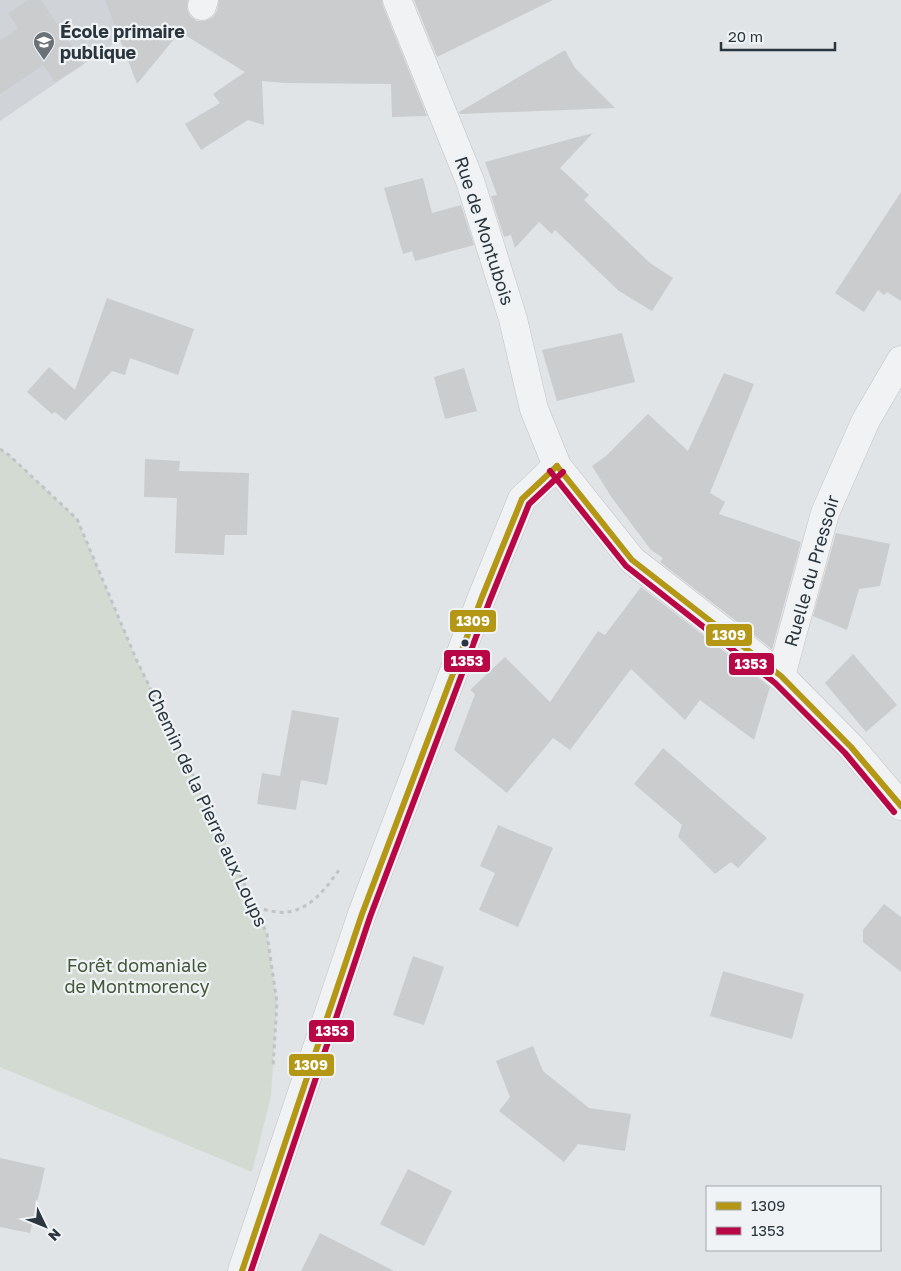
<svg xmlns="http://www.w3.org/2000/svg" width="901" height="1271" font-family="'Golos Text',sans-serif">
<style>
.built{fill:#d0d4d9}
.green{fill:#d3dad2}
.building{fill:#caccce}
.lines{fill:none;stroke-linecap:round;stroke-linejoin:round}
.minor-casing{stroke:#c0c2c4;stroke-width:29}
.path{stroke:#c1c4c6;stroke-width:3;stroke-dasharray:4 4;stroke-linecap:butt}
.minor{stroke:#f0f2f3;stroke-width:28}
.bus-1-casing{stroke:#eff3f5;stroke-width:10}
.bus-2-casing{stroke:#eff3f5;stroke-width:10}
.bus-1{stroke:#b49815;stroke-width:6}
.bus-2{stroke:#b90745;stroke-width:6}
.bus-dot{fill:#2a353d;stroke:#eff3f5;stroke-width:2}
.labels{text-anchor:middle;stroke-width:4.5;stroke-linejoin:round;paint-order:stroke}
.poi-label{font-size:18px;font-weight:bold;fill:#2a353d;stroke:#eff3f5;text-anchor:start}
.street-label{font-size:18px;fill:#2a353d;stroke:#eff3f5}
.park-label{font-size:18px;fill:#455739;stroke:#eff3f5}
.line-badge{stroke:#eff3f5;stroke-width:2}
.badge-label{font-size:14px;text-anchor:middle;font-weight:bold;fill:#fff}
</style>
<rect width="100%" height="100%" fill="#e1e4e6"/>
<!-- built -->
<polygon class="built" points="0,0 122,0 131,32 0,121"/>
<!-- green -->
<polygon class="green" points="0,449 9,455 77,519 137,661 221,832 267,934 277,1003 271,1096 252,1172 0,1067"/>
<!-- building -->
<g class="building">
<polygon points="28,0 41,0 84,64 55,82 43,65 0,94 0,41 18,28 8,13"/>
<polygon points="105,0 188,0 187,9 190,16 197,21 205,21 213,17 217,11 219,0 382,0 383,6 427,116 392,117 391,84 285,83 262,81 264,125 248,120 201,150 185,124 220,103 213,94 245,72 180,32 137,84"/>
<polygon points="414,0 553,0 437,57"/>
<polygon points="565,50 575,68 615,108 460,114 459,112"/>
<polygon points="593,133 560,168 589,195 584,200 650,263 673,278 652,311 619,291 555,230 552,234 539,222 515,248 511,235 504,237 491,196 497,195 485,162"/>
<polygon points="423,178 432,213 461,205 474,245 415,261 412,251 403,254 384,188"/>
<polygon points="901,192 901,301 887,292 884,295 878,290 864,312 835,293"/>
<polygon points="107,298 194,329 178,375 130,358 125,375 112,371 64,422 65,420 55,412 52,414 27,392 49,367 75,390"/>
<polygon points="622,333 635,382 557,401 542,350"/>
<polygon points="464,368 477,411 445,419 434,377"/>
<polygon points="724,373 754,384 710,493 725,502 719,514 801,542 772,649 660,562 663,558 651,550 612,498 592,466 606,456 648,414 688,451"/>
<polygon points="145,459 180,461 179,471 249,473 247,535 225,535 224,555 175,553 177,496 177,498 144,497"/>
<polygon points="836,533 890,544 880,586 859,589 847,630 813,616"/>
<polygon points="641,587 770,687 754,740 700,700 685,720 631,669 570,750 553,738 507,793 454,750 475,694 470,690 505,657 550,702 598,631 605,635"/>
<polygon points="853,654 897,705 866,732 825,683"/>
<polygon points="292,710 339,718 327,785 301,780 296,810 257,804 262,773 280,776"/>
<polygon points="663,748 767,838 738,868 731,862 715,874 678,837 682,825 634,784"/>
<polygon points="498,825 553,848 518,927 479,910 495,873 480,866"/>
<polygon points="884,904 901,917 901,972 863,942 863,930"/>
<polygon points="413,956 444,967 424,1025 393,1015"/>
<polygon points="723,971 804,994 792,1039 710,1016"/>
<polygon points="533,1046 543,1071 589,1108 631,1114 625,1151 578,1144 564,1162 499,1111 510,1097 496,1061"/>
<polygon points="0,1158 45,1168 30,1233 0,1227"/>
<polygon points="408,1169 452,1191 424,1246 380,1224"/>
<polygon points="320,1233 394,1271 301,1271"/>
</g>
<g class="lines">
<!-- minor casing -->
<g class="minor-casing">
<g id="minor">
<polyline points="397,0 470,181 513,319 534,409 557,466 632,560 781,676 851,747 901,806"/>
<polyline points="202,6 204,0"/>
<polyline points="781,676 825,513 866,420 901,360"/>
<polyline points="242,1271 362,914 482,597 522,499 557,466"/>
</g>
</g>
<!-- path -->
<g class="path">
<polyline points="0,449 9,455 77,519 137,661 221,832 267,934 277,1003 273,1067"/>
<path d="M256 908C265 909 278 914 288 912 312 908 326 888 339 870L342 871"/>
</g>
<!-- minor -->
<use href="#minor" class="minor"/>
<!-- bus-1 casing -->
<g class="bus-1-casing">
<g id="bus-1">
<polyline points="557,466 632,560 781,676 851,747 901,806"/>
<polyline points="242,1271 362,914 482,597 522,499 557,466"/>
</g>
</g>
<!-- bus-2 casing -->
<g class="bus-2-casing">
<g id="bus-2">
<polyline points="550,471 626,566 775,683 845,753 894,812"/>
<polyline points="251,1271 370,917 490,600 529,504 563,472"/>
</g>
</g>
<!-- bus-1 -->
<use href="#bus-1" class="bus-1"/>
<!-- bus-2 -->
<use href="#bus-2" class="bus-2"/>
</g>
<!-- icons -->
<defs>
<g id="school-pin" transform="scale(1.125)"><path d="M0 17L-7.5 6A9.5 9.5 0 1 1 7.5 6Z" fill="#6a7278" stroke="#eff3f5"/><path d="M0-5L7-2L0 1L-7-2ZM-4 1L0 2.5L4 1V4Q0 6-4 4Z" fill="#fff"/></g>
</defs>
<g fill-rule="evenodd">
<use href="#school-pin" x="44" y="42"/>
</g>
<!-- markers -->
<circle class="bus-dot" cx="465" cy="643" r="4.5"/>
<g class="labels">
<!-- poi labels -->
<g class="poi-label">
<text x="60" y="38">École primaire<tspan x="60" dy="21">publique</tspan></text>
</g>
<!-- street labels -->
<g class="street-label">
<text transform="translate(484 231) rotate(72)" y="6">Rue de Montubois</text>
<text transform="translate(812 571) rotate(-74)" y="6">Ruelle du Pressoir</text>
<text transform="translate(207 808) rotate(65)" y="6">Chemin de la Pierre aux Loups</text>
</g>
<!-- park labels -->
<g class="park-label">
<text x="137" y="972">Forêt domaniale<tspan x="137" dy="21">de Montmorency</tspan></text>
</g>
</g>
<g class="line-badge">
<rect x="449" y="609" width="48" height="24" rx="5" fill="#b49815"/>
<rect x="705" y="623" width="48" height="24" rx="5" fill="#b49815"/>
<rect x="443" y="649" width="48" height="24" rx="5" fill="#b90745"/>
<rect x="728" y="652" width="47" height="24" rx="5" fill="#b90745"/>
<rect x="308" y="1019" width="47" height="24" rx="5" fill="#b90745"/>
<rect x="288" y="1053" width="47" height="24" rx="5" fill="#b49815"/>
</g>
<g class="badge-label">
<text x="473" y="626">1309</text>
<text x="729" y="640">1309</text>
<text x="467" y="666">1353</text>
<text x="751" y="669">1353</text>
<text x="332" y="1036">1353</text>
<text x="311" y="1070">1309</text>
</g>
<!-- legend -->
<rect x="706" y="1186" width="175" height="65" fill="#eff3f5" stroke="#a0a7ab"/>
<rect x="716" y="1202" width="25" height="8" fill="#b49815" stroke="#a0a7ab"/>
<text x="751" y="1211" font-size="15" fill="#2a353d">1309</text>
<rect x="716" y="1227" width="25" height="8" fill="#b90745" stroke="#a0a7ab"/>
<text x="751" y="1236" font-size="15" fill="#2a353d">1353</text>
<!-- north arrow -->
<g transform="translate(45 1226) rotate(133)" stroke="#eff3f5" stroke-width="4" paint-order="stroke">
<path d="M0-4L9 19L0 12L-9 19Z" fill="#2a353d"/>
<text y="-8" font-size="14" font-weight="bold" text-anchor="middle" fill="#2a353d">N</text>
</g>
<!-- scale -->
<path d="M721 42v8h114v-8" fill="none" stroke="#2a353d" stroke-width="2.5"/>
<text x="728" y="42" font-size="15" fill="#2a353d" stroke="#eff3f5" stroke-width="4" paint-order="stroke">20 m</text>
</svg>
